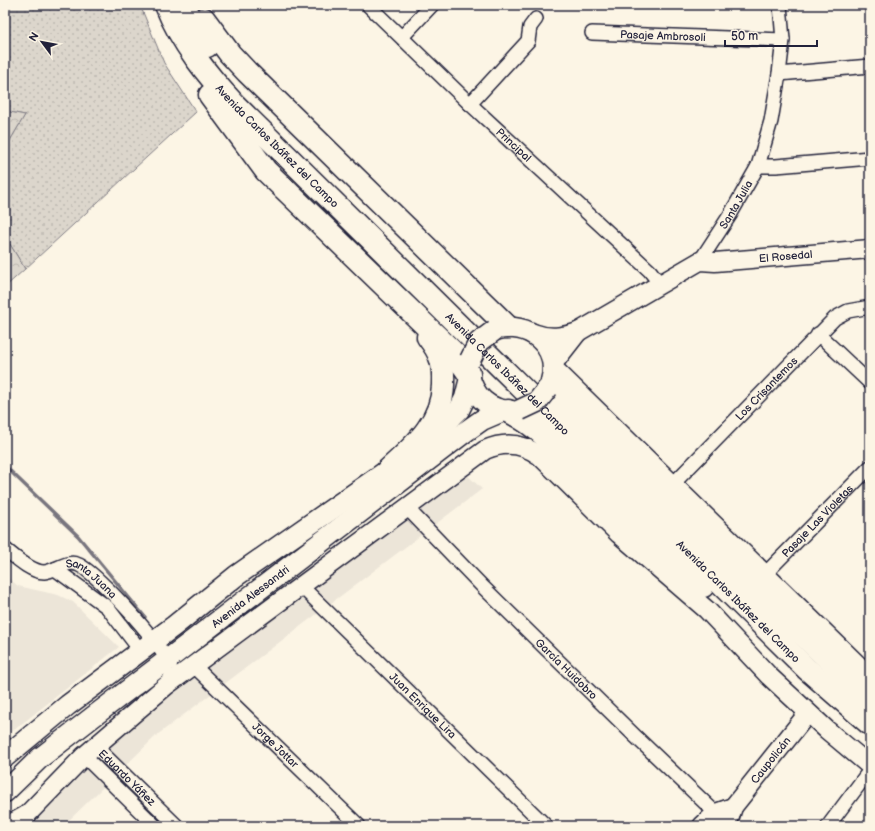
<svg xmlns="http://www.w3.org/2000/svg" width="875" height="831" font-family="'Balsamiq Sans',sans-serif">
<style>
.built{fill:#ece5d8}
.grass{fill:url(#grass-dots);stroke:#7f7c84}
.forest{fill:url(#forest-crowns);stroke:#7f7c84}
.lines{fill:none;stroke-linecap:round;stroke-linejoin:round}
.stream{stroke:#78757e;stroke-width:3.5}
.street-casing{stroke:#22223b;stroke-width:16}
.secondary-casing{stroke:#22223b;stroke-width:21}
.primary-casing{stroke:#22223b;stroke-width:23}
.highway-casing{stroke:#22223b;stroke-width:25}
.street{stroke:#fcf5e5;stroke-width:13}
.secondary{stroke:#fcf5e5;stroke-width:18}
.primary{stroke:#fcf5e5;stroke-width:20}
.highway{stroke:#fcf5e5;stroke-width:22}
.primary-bridge-casing{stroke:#22223b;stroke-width:23;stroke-linecap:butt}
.primary-bridge{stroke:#fcf5e5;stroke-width:20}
.labels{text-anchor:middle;stroke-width:3;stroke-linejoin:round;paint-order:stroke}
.street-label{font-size:11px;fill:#22223b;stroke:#fcf5e5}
</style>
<defs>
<pattern id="grass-dots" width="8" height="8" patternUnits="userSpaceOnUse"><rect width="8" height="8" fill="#dcd6cc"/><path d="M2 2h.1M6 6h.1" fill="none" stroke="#bcb7b0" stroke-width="1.8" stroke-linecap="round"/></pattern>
<pattern id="forest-crowns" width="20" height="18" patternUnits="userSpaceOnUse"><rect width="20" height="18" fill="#dcd6cc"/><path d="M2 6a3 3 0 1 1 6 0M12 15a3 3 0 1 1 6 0" fill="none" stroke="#bcb7b0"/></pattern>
</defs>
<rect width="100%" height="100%" fill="#fcf5e5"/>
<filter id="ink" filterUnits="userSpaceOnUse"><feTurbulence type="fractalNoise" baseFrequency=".025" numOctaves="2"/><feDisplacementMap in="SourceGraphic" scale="8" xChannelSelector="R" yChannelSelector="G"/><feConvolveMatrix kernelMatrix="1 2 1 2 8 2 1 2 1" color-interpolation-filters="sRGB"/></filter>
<g filter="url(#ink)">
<!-- built -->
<g class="built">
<polygon points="467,475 482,489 157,735 63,826 24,826 60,789 163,695 367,544"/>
<polygon points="5,575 18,586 58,595 73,602 119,647 5,737"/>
</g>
<!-- grass -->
<polygon class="grass" points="5,5 140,5 164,63 196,112 25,269 5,236 5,149 25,115 5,111"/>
<!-- forest -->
<g class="forest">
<polygon points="5,111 25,115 5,149"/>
<polygon points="5,236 25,269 5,287"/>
</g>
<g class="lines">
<!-- stream -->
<polyline class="stream" points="5,466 78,536 145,617"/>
<!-- street casing -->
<g class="street-casing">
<g id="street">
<path id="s1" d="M368 5 470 104 650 271 660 284"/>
<path id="s2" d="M592 33 783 40"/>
<polyline points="402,37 432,5"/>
<polyline points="779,74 870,66"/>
<polyline points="470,104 528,41 530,27 536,19"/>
<polyline points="758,166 776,166 870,158"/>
<path id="s3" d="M700 261 730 215 758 166 771 121 779 74 783 40 780 5"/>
<polyline points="818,334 870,383"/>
<path id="s4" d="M672 485 835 318 848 311 870 307"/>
<path id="s5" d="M406 507 484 588 635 736 722 819"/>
<path id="s6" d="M5 549C15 557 31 572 44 572 56 571 68 559 79 565 97 573 170 652 171 670 172 674 169 681 167 685"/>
<polyline points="55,569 107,607 140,650"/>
<path id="s7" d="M764 575 870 467"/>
<path id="s8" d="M300 585 546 826"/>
<path id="s9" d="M193 665 359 826"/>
<path id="s10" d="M95 746 177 826"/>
<polyline points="84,756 155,826"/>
<polyline points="828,826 870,770"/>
</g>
</g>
<!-- secondary casing -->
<g class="secondary-casing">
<g id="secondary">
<path id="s11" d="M533 333C549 339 563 337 578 332L700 261 715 262 870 249"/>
<polyline points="553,364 578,332"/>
<path d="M16 826 84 756 167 685 485 450C505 441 523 443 540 456L619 534 707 610 769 676 827 730 870 766"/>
<polyline points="702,826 716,813 733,807"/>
<path id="s12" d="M725 826 728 823 733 807 808 713"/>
</g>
</g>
<!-- primary casing -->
<g class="primary-casing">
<g id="primary">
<path d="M495 330C528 320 561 346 551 381"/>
<polyline points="553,369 870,678"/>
<path d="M469 374C473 396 489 411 512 411"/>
<polyline points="5,757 68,705 174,626 236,576 388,470 433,436 459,410 465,398 470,378"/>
<path id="s13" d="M5 792 40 758 94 716 465 432 482 420 503 411"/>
<polyline points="9,826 25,817"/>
</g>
</g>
<!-- highway casing -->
<g class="highway-casing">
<g id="highway">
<path id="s14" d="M166 5C181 43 208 76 235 105L807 669 870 724"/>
<polyline points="183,5 207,46"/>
<polyline points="204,19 230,54 247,72 508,327"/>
<polyline points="210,95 266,171 455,354 469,374"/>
<polyline points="548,392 870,699"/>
<path d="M508 411C548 431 576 468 608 499 639 529 671 557 703 586"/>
<path d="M388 470C414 446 442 423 443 385 444 363 441 354 428 337"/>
</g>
</g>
<!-- street -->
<use href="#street" class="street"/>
<!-- secondary -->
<use href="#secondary" class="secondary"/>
<!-- primary -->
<use href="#primary" class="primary"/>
<!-- highway -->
<use href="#highway" class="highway"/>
<!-- primary-bridge casing -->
<g class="primary-bridge-casing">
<g id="primary-bridge">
<polyline points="470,360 479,342 495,330"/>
<polyline points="520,410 537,402 548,388"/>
</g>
</g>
<!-- primary-bridge -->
<use href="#primary-bridge" class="primary-bridge"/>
</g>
</g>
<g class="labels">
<!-- street labels -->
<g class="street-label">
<text dy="4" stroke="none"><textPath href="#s2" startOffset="71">Pasaje Ambrosoli</textPath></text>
<text dy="4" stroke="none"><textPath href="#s1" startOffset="202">Principal</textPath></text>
<text dy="4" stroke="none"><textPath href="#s14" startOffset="181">Avenida Carlos Ibáñez del Campo</textPath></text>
<text dy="4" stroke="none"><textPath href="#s3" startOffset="67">Santa Julia</textPath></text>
<text dy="4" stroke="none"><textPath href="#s11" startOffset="273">El Rosedal</textPath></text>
<text dy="4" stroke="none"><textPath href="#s14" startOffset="505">Avenida Carlos Ibáñez del Campo</textPath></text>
<text dy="4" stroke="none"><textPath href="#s4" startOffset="135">Los Crisantemos</textPath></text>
<text dy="4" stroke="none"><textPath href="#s7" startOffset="76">Pasaje Las Violetas</textPath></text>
<text dy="4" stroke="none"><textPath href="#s6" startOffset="100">Santa Juana</textPath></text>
<text dy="4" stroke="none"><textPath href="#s13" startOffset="314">Avenida Alessandri</textPath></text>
<text dy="4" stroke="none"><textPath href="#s14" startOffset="829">Avenida Carlos Ibáñez del Campo</textPath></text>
<text dy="4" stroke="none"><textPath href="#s5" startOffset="228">García Huidobro</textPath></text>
<text dy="4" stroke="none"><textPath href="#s8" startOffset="172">Juan Enrique Lira</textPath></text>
<text dy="4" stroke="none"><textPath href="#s9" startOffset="115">Jorge Jottar</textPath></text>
<text dy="4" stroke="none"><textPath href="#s12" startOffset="81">Caupolicán</textPath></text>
<text dy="4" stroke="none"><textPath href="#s10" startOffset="45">Eduardo Yáñez</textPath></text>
</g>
</g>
<!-- margin -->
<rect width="875" height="831" fill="none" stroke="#fcf5e5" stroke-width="20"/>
<rect x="10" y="10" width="855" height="811" fill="none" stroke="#22223b" stroke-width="1.5" filter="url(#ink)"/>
<!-- north arrow -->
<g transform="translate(42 42) rotate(302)" stroke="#fcf5e5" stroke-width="3" paint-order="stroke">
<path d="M0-3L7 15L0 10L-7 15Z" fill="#22223b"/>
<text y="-6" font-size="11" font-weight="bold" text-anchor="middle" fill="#22223b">N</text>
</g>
<!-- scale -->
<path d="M725 40v6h92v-6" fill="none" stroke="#22223b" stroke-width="2"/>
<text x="731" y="40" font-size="12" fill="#22223b" stroke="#fcf5e5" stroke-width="3" paint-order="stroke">50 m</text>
</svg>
